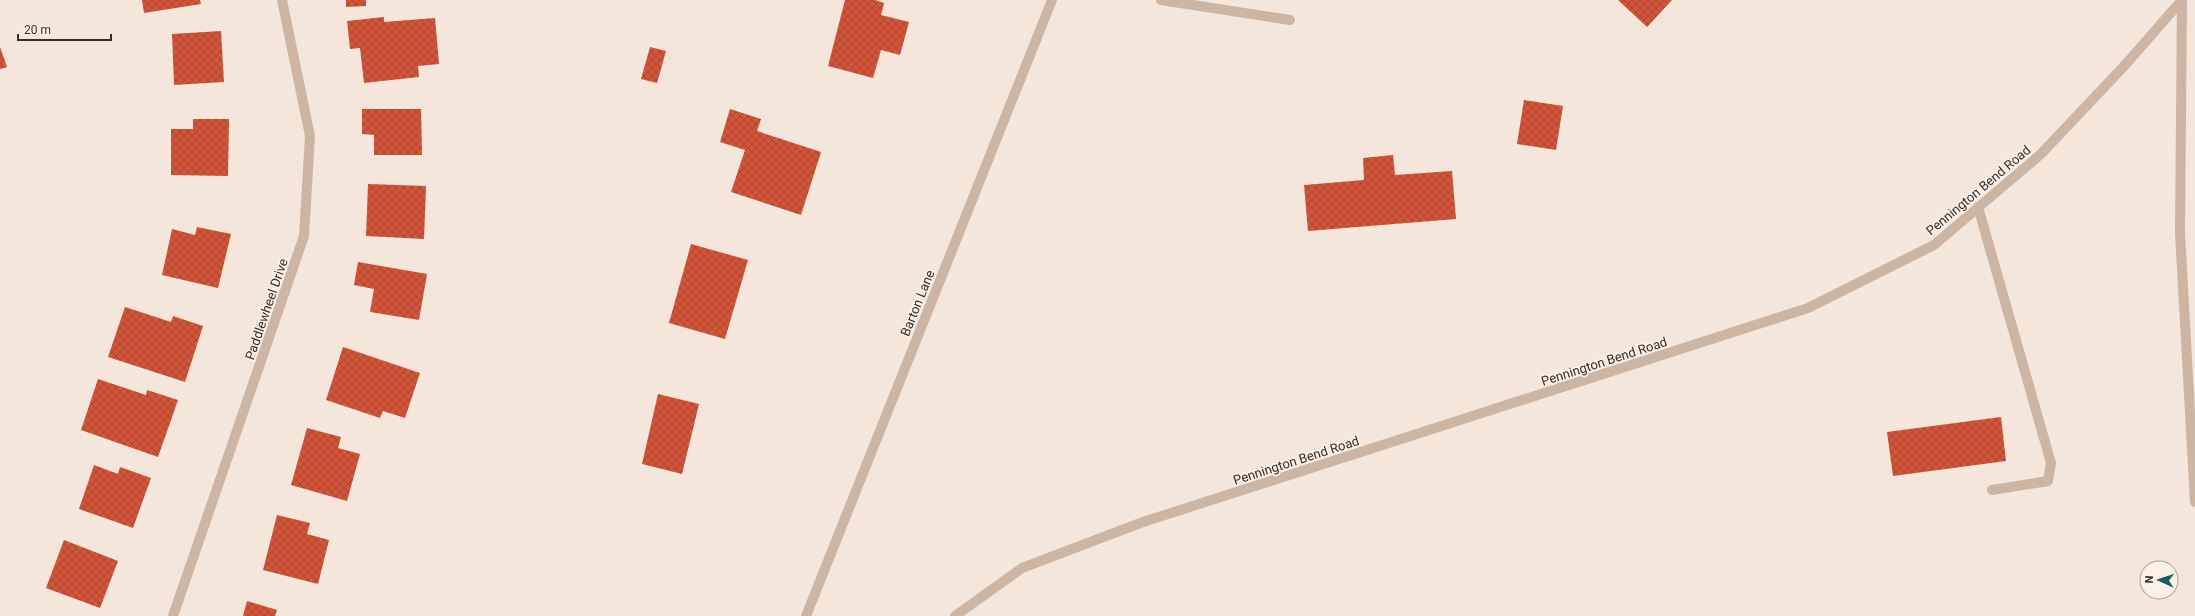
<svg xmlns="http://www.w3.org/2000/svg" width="2195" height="616" font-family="Roboto,sans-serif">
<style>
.building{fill:url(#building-cross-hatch)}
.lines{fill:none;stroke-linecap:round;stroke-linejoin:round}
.minor{stroke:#cdb5a4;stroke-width:10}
.labels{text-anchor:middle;stroke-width:3.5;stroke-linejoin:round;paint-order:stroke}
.street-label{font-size:13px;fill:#382b27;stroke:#fbf1e7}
</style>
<defs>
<pattern id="building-cross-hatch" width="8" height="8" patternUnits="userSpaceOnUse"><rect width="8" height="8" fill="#d2553a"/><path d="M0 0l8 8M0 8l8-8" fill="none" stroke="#ab4731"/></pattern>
</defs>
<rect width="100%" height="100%" fill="#f4e6da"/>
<!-- building -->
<g class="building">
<polygon points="142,0 200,0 201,4 144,13"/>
<polygon points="346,0 366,0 366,6 346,7"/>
<polygon points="845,0 875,0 884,3 881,15 909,22 900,55 881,50 873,78 828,66"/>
<polygon points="1618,0 1672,0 1647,27"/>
<polygon points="384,17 384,22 435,18 439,64 418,66 419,77 364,83 360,48 350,49 347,21"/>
<polygon points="221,31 224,82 174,85 172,34"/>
<polygon points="0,47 7,67 0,69"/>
<polygon points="650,47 666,51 657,83 641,79"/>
<polygon points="1524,100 1563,106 1556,150 1517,144"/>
<polygon points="362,109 421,109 422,155 374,155 374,135 362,134"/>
<polygon points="730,109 761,119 757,131 821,152 801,215 731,192 745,150 720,142"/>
<polygon points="193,119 229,119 228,176 171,175 171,129 193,129"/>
<polygon points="1393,155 1395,175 1452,171 1456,219 1308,231 1304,185 1364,180 1363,158"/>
<polygon points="368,184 426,186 424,239 366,236"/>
<polygon points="197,227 231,234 218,288 162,275 172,229 195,235"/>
<polygon points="691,244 748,260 725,339 669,323"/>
<polygon points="358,262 427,274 419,320 370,312 374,289 354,285"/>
<polygon points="125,307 171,322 173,316 203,326 185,382 108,357"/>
<polygon points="343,347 420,373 405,418 383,411 380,418 326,400"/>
<polygon points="98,379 146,395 147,390 178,400 158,457 81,430"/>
<polygon points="658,394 699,404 682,474 642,464"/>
<polygon points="2001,417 2006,461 1893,476 1887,432"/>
<polygon points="307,428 341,437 338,448 360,454 347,501 291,485"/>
<polygon points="94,465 118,474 120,467 151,478 133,528 79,509"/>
<polygon points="277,515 310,523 307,534 329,540 318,584 263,570"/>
<polygon points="64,540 118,561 100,608 46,588"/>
<polygon points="247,601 277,610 275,616 243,616"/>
</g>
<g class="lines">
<!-- minor -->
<g class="minor">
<polyline points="1161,0 1290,20"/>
<polyline points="2182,0 2180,233 2195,502"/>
<polyline points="1978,207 2051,463 2048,481 1992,490"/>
<polyline points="173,616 304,236 310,136 282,0"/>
<polyline points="806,616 1052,0"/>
<polyline points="955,616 1022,568 1143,522 1808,308 1934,245 2041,154 2126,64 2182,0"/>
</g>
</g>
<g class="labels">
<!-- street labels -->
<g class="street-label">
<text transform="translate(1978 190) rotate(-40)" y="5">Pennington Bend Road</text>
<text transform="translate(917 303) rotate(-68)" y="5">Barton Lane</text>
<text transform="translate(266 309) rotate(-71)" y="5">Paddlewheel Drive</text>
<text transform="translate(1604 361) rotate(-18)" y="5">Pennington Bend Road</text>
<text transform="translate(1296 460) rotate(-18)" y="5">Pennington Bend Road</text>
</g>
</g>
<!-- north arrow -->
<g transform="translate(2159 580) rotate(273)"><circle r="19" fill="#fbf1e7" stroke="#ada29a"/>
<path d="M0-3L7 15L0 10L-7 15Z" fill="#185e5e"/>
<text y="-6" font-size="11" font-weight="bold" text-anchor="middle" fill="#382b27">N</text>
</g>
<!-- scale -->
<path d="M18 34v6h93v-6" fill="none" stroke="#382b27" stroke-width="2"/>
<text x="24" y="34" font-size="12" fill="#382b27" stroke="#fbf1e7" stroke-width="3" paint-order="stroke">20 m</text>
</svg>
